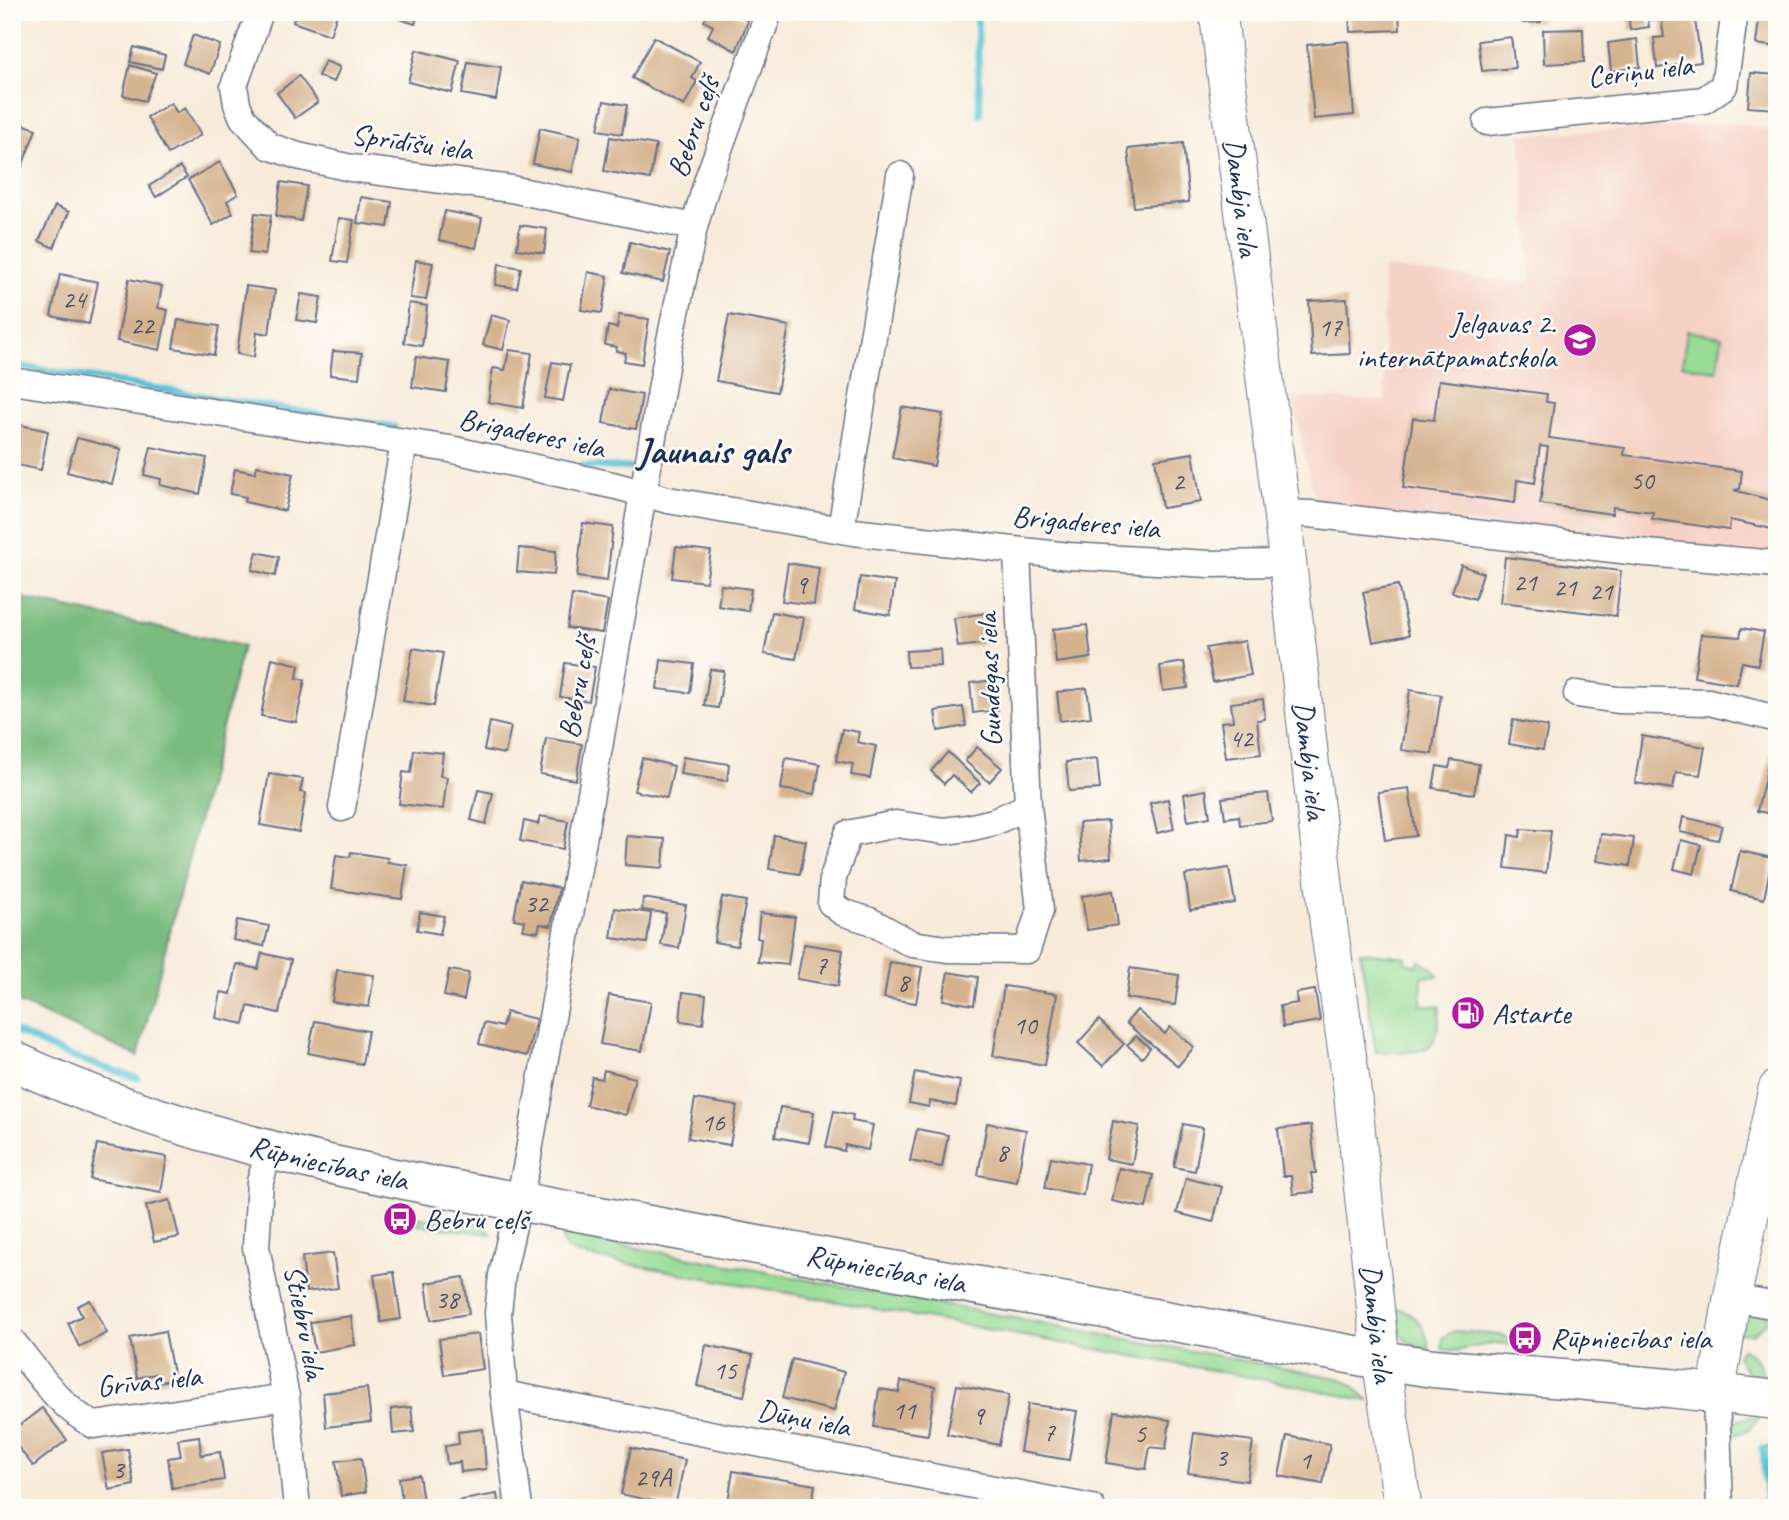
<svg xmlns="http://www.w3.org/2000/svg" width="1789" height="1520" font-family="Caveat,sans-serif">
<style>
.built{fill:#f6d1c5}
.green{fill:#98dc95;stroke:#5a867a;stroke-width:2}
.forest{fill:#7abc7e;stroke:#4a766e;stroke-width:2}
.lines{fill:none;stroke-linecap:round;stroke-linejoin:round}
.stream{stroke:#57c1d4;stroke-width:7}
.building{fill:#d5b28e}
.street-casing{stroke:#687189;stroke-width:29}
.secondary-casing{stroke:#687189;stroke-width:39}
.primary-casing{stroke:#687189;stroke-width:41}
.street{stroke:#fff;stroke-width:26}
.secondary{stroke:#fff;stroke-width:37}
.primary{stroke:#fff;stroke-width:38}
.labels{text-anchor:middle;stroke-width:5;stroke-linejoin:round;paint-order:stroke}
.number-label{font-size:26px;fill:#4a506a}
.street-label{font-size:30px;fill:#1b2f5e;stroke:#fdfcf7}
.poi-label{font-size:30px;fill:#1b2f5e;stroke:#fdfcf7;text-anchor:start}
.district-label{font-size:37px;font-weight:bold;fill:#1b2f5e;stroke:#fdfcf7}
</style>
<rect width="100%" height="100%" fill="#fdfcf7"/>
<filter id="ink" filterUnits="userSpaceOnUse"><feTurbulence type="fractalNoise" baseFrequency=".0143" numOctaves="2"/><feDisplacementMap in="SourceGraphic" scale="14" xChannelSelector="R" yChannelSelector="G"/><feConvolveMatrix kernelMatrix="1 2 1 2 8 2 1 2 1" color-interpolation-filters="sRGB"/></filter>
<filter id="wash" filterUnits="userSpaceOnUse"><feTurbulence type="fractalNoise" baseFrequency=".00686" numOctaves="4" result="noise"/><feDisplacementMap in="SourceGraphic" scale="28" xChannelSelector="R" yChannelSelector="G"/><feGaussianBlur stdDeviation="1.57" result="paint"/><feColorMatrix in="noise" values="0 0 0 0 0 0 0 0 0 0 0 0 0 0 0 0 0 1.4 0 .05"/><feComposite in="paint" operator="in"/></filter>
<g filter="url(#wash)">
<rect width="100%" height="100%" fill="#f8ebda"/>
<!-- built -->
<polygon class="built" points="1734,123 1777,132 1777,556 1316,506 1292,397 1385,401 1383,268 1531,283 1520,135"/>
<!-- green -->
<g class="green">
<polygon points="1687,331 1722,337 1717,371 1682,365"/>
<path d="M1360 952 1406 957V963L1417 966 1419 960 1431 967 1438 976 1422 977 1421 1005 1440 1006C1438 1061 1423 1050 1376 1052Z"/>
<polygon points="417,1217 444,1222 478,1222 492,1234 416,1225"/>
<path d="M562 1234 1342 1379 1351 1384 1369 1401 1303 1387 580 1255C569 1251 562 1247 562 1234Z"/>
<path d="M1390 1307C1414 1310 1427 1326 1429 1349 1405 1347 1394 1330 1390 1307Z"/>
<polygon points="1750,1311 1768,1315 1766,1323 1752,1334 1738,1333 1739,1324"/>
<polygon points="1454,1331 1500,1335 1514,1340 1516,1345 1494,1343 1456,1351 1442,1349 1442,1338"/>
<path d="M1742 1348C1755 1356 1764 1365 1763 1382 1749 1376 1742 1368 1737 1355Z"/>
<path d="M1759 1417 1749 1430 1725 1438C1729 1420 1743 1417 1759 1417Z"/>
<polygon points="1777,1444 1777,1508 1767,1508 1763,1449"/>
</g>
<!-- forest -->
<polygon class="forest" points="12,596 243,646 138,1056 12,1000"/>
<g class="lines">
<!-- stream -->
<g class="stream">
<polyline points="977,12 980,114"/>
<polyline points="12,365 394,427"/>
<polyline points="581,466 639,468"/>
<polyline points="12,1030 66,1055 137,1078"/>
<polyline points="1763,1449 1767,1508"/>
</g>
</g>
<g id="blocks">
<!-- building -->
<g class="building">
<polygon points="206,12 234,12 231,21"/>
<polygon points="296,12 338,12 330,35 293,22"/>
<polygon points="395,12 419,12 415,24 394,17"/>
<polygon points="709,12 732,12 748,21 736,51 708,36 713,26 704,21"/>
<polygon points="1399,12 1400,30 1350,32 1349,15"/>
<polygon points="1522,12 1541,12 1541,22 1523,23"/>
<polygon points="1628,12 1647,12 1649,27 1630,30"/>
<polygon points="1760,12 1777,12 1777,47 1756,44"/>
<polygon points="1694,13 1701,62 1657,68 1654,38 1664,37 1661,17"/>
<polygon points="1583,29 1584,62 1544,64 1543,30"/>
<polygon points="193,35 220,45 210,74 183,64"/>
<polygon points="654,37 700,62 692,78 697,81 684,106 632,78"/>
<polygon points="1511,37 1515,68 1482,71 1478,41"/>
<polygon points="1637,39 1640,67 1611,71 1608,43"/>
<polygon points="1348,41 1354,115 1314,119 1307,45"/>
<polygon points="134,47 165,55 162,69 130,62"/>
<polygon points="416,50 460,61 452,93 408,82"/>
<polygon points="325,61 340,67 334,82 318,76"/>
<polygon points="468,62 501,67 496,100 462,94"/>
<polygon points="130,65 156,73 145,101 123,95"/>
<polygon points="1751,73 1777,75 1777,109 1748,107"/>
<polygon points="299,76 318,102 295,118 277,93"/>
<polygon points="604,101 627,105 622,134 598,130"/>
<polygon points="171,103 177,113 185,108 201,135 168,154 147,117"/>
<polygon points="12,120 36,129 21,169 12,166"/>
<polygon points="540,128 580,137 572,172 533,164"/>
<polygon points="610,137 656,145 650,179 604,171"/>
<polygon points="1183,143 1189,202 1134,207 1128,149"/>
<polygon points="220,162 238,194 227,201 233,213 213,225 188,180"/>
<polygon points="180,167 187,177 156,197 149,186"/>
<polygon points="281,182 307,186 301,221 276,216"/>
<polygon points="361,197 392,202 388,227 357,223"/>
<polygon points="55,206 69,212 54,248 39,241"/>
<polygon points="445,211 482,218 476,248 439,240"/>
<polygon points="255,213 271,215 265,255 249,253"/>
<polygon points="339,218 354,220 347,263 332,261"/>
<polygon points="520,225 547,229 544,253 517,249"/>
<polygon points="630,242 670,252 663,282 623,273"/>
<polygon points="416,260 433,263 426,300 410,298"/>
<polygon points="499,264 521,268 517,288 495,285"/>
<polygon points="588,272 608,276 602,313 581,310"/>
<polygon points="60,274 98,282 89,324 51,316"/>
<polygon points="129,279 162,286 158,308 168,310 160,350 117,341"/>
<polygon points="246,286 275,290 269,334 257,332 254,357 237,354"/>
<polygon points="301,294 321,297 317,323 296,320"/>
<polygon points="1347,299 1350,354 1312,356 1309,301"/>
<polygon points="409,303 427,306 422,346 404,343"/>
<polygon points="491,315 510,320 503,350 483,345"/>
<polygon points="619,315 649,319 642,364 624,361 626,353 616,351 617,347 605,345 608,326 617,328"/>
<polygon points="729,315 789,326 777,392 716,381"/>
<polygon points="178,320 219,326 214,355 173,348"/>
<polygon points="509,350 532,353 523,408 488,402 493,368 505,370"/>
<polygon points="333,351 362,353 359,378 330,375"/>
<polygon points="416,357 450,362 446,392 412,387"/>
<polygon points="552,362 570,365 563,401 545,398"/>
<polygon points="1439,380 1547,394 1546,402 1554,403 1549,438 1625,448 1624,455 1742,471 1740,489 1734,490 1777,502 1777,530 1730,520 1729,530 1652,519 1653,512 1613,507 1612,514 1540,504 1548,447 1540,446 1535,483 1517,480 1515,503 1403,488 1413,418 1434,420"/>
<polygon points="609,389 642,395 636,429 603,423"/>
<polygon points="902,407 943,414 934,466 892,458"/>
<polygon points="12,423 48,431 41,470 12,464"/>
<polygon points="77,438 121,449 112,484 67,472"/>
<polygon points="151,447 207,458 200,494 160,485 161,479 144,475"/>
<polygon points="1193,453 1201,502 1162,508 1155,459"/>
<polygon points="257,466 293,474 285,511 245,502 246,497 230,494 235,469 255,473"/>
<polygon points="583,523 613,527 607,581 577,577"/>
<polygon points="676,547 711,551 706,582 672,578"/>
<polygon points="519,548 556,551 554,575 517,572"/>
<polygon points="257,552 279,557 275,576 252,570"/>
<polygon points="1505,557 1621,571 1616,616 1500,602"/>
<polygon points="788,563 819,568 814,605 782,601"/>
<polygon points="1461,565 1483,573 1475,599 1452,592"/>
<polygon points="860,577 895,582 890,615 855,609"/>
<polygon points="721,585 751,589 748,611 718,606"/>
<polygon points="1398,585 1409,635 1373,642 1363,592"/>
<polygon points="572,595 608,601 602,633 567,628"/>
<polygon points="772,612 804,618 796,659 764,654"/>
<polygon points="987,613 991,643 958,647 954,618"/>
<polygon points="1087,625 1091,658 1056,663 1053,629"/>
<polygon points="1742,628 1764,632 1758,665 1742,662 1737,684 1694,677 1701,634 1740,637"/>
<polygon points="1245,641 1251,675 1213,682 1206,648"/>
<polygon points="413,648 443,653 434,706 403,701"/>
<polygon points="940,649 941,666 907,667 906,651"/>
<polygon points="272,658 299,665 297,678 305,680 296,722 261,716"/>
<polygon points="661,660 694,664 690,693 657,689"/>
<polygon points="1184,662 1188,688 1163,691 1160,666"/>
<polygon points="565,663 595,667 589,701 560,697"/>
<polygon points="710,669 724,671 718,708 704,706"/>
<polygon points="994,680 998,710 973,713 970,683"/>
<polygon points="1087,688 1091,717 1060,721 1057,692"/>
<polygon points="1410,690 1441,695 1432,754 1401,750"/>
<polygon points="1263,699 1265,719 1257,720 1261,754 1226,758 1221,722 1233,721 1231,703"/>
<polygon points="963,707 966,726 938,731 935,711"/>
<polygon points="1513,720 1548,727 1543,750 1509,744"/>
<polygon points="490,722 511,727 505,754 484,750"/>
<polygon points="842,729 859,732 857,742 876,746 870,778 851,775 853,764 836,761"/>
<polygon points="1642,736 1705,747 1700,775 1676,772 1673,789 1635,783"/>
<polygon points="546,738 582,744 576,780 540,774"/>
<polygon points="977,747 1002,768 989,782 965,761"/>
<polygon points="414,750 443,753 440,776 447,777 443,809 399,804 403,772 411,773"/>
<polygon points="948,752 980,783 971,792 952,775 944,784 931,771"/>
<polygon points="1771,753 1777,754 1777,815 1757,811"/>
<polygon points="683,757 729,764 727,781 680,774"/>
<polygon points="642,758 674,766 667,798 634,791"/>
<polygon points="786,758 820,764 815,794 781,789"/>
<polygon points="1097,759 1100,789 1069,791 1066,762"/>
<polygon points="1451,760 1479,764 1474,794 1433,788 1437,766 1449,768"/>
<polygon points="269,774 303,779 300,792 306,793 299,832 260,825"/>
<polygon points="1409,788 1416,836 1385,840 1378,792"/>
<polygon points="478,790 493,793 486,824 471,820"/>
<polygon points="1206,790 1210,817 1188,821 1184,794"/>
<polygon points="1268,793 1272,821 1240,825 1239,816 1225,818 1222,798"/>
<polygon points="1168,799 1174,829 1157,833 1150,803"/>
<polygon points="540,816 568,821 563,849 520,841 524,821 538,824"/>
<polygon points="1683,817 1722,826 1718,840 1680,832"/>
<polygon points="1108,821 1111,858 1081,861 1079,823"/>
<polygon points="1521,829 1551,831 1546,873 1505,868 1509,835 1520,837"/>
<polygon points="1601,834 1634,838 1630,866 1597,861"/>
<polygon points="774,835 806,841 800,874 769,869"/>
<polygon points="627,836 665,839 663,868 625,865"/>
<polygon points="1681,840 1701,845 1694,874 1674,869"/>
<polygon points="1740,851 1772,858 1764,899 1731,891"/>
<polygon points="351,852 388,858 387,862 407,865 402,899 331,889 336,855 350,857"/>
<polygon points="1229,868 1235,903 1190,910 1185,875"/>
<polygon points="521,880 559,888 551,926 540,924 538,932 523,930 525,921 514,919"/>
<polygon points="1113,891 1118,925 1087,930 1082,896"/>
<polygon points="722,897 746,901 737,946 714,942"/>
<polygon points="643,898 686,905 679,948 661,945 666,913 642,910"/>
<polygon points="615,908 651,913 647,943 611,938"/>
<polygon points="420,912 444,916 440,934 417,930"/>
<polygon points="760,913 795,917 788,965 758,962 761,939 757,938"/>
<polygon points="237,920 269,926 264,946 233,940"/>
<polygon points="804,944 843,950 838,986 797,979"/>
<polygon points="262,953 291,960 279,1013 248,1006 244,1024 216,1018 221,992 231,994 237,964 258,969"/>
<polygon points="890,962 922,967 916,1003 884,998"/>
<polygon points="1130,968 1179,975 1175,1005 1126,998"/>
<polygon points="337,970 374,975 369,1007 332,1002"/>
<polygon points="449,970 469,973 464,1000 444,996"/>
<polygon points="948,972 978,977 974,1005 943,1000"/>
<polygon points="1004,986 1057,994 1045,1065 993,1056"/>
<polygon points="1315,990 1320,1021 1283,1027 1280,1006 1297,1003 1296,993"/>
<polygon points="683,992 706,995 703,1024 680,1021"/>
<polygon points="609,995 651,1002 642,1051 600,1044"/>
<polygon points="1137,1010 1165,1034 1170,1027 1194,1047 1178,1066 1126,1023"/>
<polygon points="506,1012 536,1019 527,1056 479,1044 484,1023 502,1027"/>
<polygon points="1099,1020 1124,1044 1103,1066 1078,1043"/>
<polygon points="315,1021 368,1031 362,1064 308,1053"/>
<polygon points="1136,1036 1150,1048 1142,1058 1127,1045"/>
<polygon points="604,1070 635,1078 626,1115 586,1105 592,1077 602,1079"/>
<polygon points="915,1072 960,1081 956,1106 930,1101 929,1107 909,1103"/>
<polygon points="695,1099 737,1106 730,1145 688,1138"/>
<polygon points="780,1107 814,1112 809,1143 775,1137"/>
<polygon points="834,1111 853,1115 852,1121 873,1125 868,1150 845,1145 844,1151 826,1147"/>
<polygon points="1113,1121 1139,1126 1132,1164 1106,1159"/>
<polygon points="987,1123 1026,1130 1017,1182 978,1175"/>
<polygon points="1183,1124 1203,1128 1195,1171 1174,1167"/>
<polygon points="1311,1125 1316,1173 1311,1173 1314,1192 1293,1194 1291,1176 1283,1176 1278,1129"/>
<polygon points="917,1129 948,1135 942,1167 910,1161"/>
<polygon points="97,1144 167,1157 161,1192 90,1179"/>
<polygon points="1051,1157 1088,1164 1083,1195 1045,1188"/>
<polygon points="1119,1168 1153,1175 1146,1208 1112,1201"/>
<polygon points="1186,1178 1222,1187 1213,1222 1177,1213"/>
<polygon points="170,1200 179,1237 154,1242 146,1206"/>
<polygon points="333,1253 338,1288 306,1292 302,1257"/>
<polygon points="394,1272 401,1319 381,1322 374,1275"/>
<polygon points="464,1277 469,1314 431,1320 426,1283"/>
<polygon points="90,1300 107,1333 79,1347 68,1323 82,1316 77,1306"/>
<polygon points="351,1316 355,1345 315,1352 310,1322"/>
<polygon points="165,1331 174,1379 156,1383 155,1374 137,1378 130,1338"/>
<polygon points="478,1334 483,1369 444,1375 439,1339"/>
<polygon points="706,1345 753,1355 744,1396 697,1386"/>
<polygon points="792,1359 844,1372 834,1411 782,1398"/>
<polygon points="901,1381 935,1386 928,1435 874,1427 879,1389 899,1392"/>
<polygon points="957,1385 1009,1395 999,1445 947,1434"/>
<polygon points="367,1388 371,1422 326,1427 323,1393"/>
<polygon points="1028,1404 1077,1411 1069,1460 1020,1452"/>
<polygon points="411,1407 414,1432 393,1434 391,1409"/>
<polygon points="42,1408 67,1440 33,1466 12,1439 12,1431"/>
<polygon points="1114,1411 1170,1420 1166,1449 1150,1447 1146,1469 1106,1463"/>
<polygon points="483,1429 486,1469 461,1472 460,1462 447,1464 445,1446 459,1444 458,1432"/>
<polygon points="1194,1433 1253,1441 1247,1481 1188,1473"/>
<polygon points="199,1436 201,1455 220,1452 224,1480 172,1488 168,1458 181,1456 178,1439"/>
<polygon points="1287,1436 1330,1444 1323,1484 1279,1476"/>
<polygon points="631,1448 685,1460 675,1506 621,1494"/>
<polygon points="128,1449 134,1485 109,1490 102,1453"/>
<polygon points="361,1458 366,1492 341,1496 336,1461"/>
<polygon points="733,1471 815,1485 811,1508 727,1508"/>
<polygon points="419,1475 424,1508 403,1508 399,1478"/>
<polygon points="497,1494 499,1508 458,1508 457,1501"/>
<polygon points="880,1503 899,1506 899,1508 878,1508"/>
</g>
</g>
</g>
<g filter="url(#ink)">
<use href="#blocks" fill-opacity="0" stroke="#687189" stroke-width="2"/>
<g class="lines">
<!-- street casing -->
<g class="street-casing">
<g id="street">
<polyline points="260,12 234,86 237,104 243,118 269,146 298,156 351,168 511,189 694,227"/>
<polyline points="1487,122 1704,100 1724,86 1735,12"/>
<polyline points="12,381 450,449 616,486 668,500 853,532 1069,556 1209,564 1287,563"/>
<polyline points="1282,513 1310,514 1647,553 1777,564"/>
<polyline points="841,529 900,175"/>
<polyline points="1017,551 1028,806 1040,910 1027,950 947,949 912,944 870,921 842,912 831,903 833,878 848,834 896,824 944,831 968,828 994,822 1028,806"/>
<polyline points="1577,694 1618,700 1709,702 1777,719"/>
<polyline points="342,808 404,442"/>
<polyline points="269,1151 260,1182 256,1247 286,1397 297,1508"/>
<polyline points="1732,1298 1777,1306"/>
<path d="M12 1341C37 1371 59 1407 94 1425L286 1397"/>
<polyline points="504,1394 1092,1508"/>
<polyline points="1716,1394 1720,1508"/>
<polyline points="519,1508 504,1394 498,1313 502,1275 526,1168 668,350 694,227 708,179 769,12"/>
</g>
</g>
<!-- secondary casing -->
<g class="secondary-casing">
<g id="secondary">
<path id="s1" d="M1218 12 1282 513 1329 928 1351 1080 1381 1360 1403 1508"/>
<polyline points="1716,1394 1732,1298 1777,1089"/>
</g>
</g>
<!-- primary casing -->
<g class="primary-casing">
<g id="primary">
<path id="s2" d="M12 1060C208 1153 427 1184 638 1223 886 1269 1134 1314 1381 1360L1433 1368 1669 1388 1777 1400"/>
</g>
</g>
<!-- street -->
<use href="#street" class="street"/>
<!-- secondary -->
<use href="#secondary" class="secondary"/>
<!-- primary -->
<use href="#primary" class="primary"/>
</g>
</g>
<!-- icons -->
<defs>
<g id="school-disc" transform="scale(1.75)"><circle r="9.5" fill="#b5179e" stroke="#fdfcf7"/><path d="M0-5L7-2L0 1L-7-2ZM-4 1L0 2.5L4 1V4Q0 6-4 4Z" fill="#fff"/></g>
<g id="fuel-disc" transform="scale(1.75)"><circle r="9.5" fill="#b5179e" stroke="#fdfcf7"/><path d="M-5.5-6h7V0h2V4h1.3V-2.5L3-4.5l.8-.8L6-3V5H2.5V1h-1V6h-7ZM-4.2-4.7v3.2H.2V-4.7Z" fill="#fff"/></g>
<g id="bus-disc" transform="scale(1.75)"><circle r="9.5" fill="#b5179e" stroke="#fdfcf7"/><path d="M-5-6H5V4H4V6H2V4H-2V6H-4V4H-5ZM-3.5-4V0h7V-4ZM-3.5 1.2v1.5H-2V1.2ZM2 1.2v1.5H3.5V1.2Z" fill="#fff"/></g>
</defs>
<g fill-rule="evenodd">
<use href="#school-disc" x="1580" y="340"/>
<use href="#fuel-disc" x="1468" y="1013"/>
<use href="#bus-disc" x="400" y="1219"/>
<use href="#bus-disc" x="1525" y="1338"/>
</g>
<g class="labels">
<!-- number labels -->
<g class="number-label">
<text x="74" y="308">24</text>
<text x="142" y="334">22</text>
<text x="1330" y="336">17</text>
<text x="1642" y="489">50</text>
<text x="1178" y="490">2</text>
<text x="1525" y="591">21</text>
<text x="801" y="593">9</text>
<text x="1565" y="596">21</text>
<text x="1601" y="600">21</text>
<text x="1241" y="747">42</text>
<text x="536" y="912">32</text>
<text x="821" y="974">7</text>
<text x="903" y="991">8</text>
<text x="1025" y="1034">10</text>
<text x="713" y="1131">16</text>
<text x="1002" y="1161">8</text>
<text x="447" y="1308">38</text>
<text x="725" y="1379">15</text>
<text x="904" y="1419">11</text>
<text x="978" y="1424">9</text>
<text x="1049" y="1441">7</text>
<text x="1140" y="1442">5</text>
<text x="1221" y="1466">3</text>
<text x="1305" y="1469">1</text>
<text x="118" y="1478">3</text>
<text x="653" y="1486">29A</text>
</g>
<!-- street labels -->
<g class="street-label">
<text transform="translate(1640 71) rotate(-7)" y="10">Ceriņu iela</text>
<text transform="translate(693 127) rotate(-71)" y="10">Bebru ceļš</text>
<text transform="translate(412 142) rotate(8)" y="10">Sprīdīšu iela</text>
<text dy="10" stroke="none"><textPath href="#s1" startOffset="187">Dambja iela</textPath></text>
<text transform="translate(532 433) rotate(12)" y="10">Brigaderes iela</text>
<text transform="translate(1086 522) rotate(5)" y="10">Brigaderes iela</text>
<text transform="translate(989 680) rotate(-92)" y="10">Gundegas iela</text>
<text transform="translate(577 687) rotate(-80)" y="10">Bebru ceļš</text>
<text dy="10" stroke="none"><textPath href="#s1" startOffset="754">Dambja iela</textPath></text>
<text dy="10" stroke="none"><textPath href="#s2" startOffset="334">Rūpniecības iela</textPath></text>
<text dy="10" stroke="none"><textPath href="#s2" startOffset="901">Rūpniecības iela</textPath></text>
<text transform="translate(305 1322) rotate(79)" y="10">Stiebru iela</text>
<text dy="10" stroke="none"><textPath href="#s1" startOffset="1321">Dambja iela</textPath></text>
<text transform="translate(149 1381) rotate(-6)" y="10">Grīvas iela</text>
<text transform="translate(804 1418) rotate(11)" y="10">Dūņu iela</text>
</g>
<!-- poi labels -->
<g class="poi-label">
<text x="1556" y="333" text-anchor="end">Jelgavas 2.<tspan x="1556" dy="34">internātpamatskola</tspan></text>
<text x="1492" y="1023">Astarte</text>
<text x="424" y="1229">Bebru ceļš</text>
<text x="1550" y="1348">Rūpniecības iela</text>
</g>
<!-- district labels -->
<g class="district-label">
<text x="713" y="463">Jaunais gals</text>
</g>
</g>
<!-- margin -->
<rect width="1789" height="1520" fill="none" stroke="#fdfcf7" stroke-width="42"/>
</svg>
